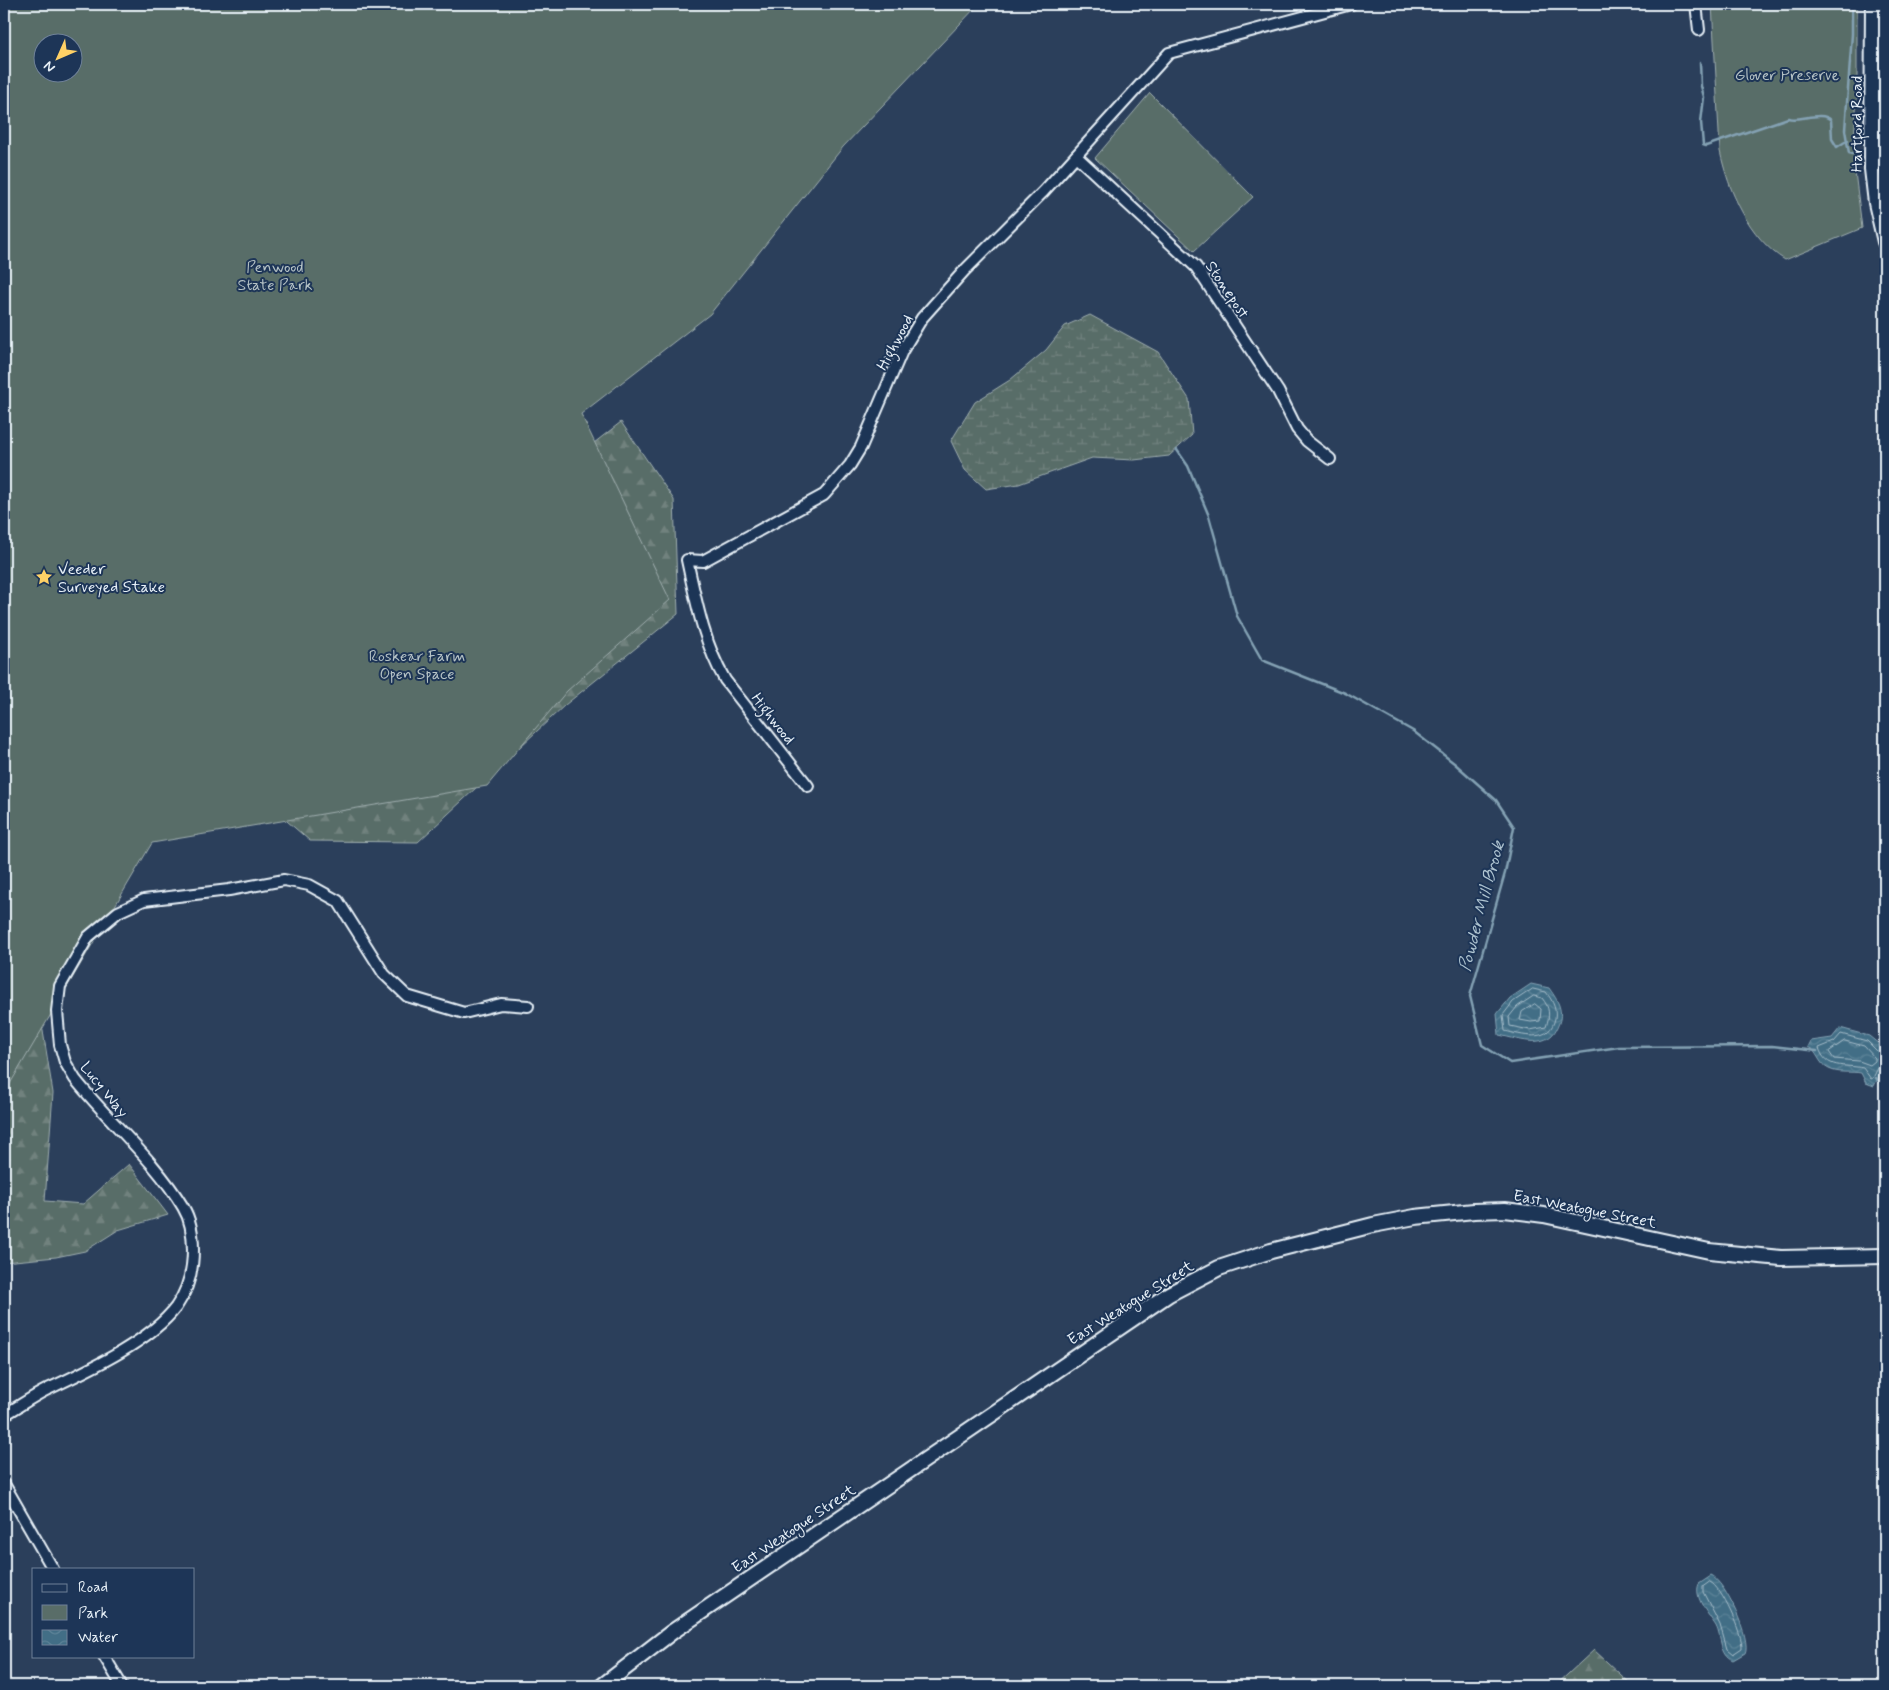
<svg xmlns="http://www.w3.org/2000/svg" width="1889" height="1690" font-family="Mynerve,sans-serif">
<style>
.forest{fill:url(#forest-firs);stroke:#a0afb0}
.wetland{fill:url(#wetland-marsh);stroke:#a0afb0}
.green{fill:#596d68;stroke:#a0afb0;fill-rule:evenodd}
.water{fill:url(#water-waves);stroke:#84a2b4}
.lines{fill:none;stroke-linecap:round;stroke-linejoin:round}
.shore{stroke:#a6bdca;stroke-width:1}
.stream{stroke:#84a2b4;stroke-width:2.5}
.street-casing{stroke:#e8f1f8;stroke-width:14}
.secondary-casing{stroke:#e8f1f8;stroke-width:18}
.street{stroke:#1d3557;stroke-width:10}
.secondary{stroke:#1d3557;stroke-width:14}
.labels{text-anchor:middle;stroke-width:4;stroke-linejoin:round;paint-order:stroke}
.park-label{font-size:16px;fill:#b6c3c6;stroke:#1d3557}
.street-label{font-size:16px;fill:#e8f1f8;stroke:#1d3557}
.poi-label{font-size:16px;fill:#e8f1f8;stroke:#1d3557;text-anchor:start}
.water-label{font-size:18px;font-style:italic;fill:#aec3d0;stroke:#1d3557}
</style>
<defs>
<pattern id="forest-firs" width="22" height="20" patternUnits="userSpaceOnUse" patternTransform="scale(1.25)"><rect width="22" height="20" fill="#596d68"/><path d="M5 1l3.5 6h-7zM16 11l3.5 6h-7z" fill="#71827e"/></pattern>
<pattern id="wetland-marsh" width="20" height="14" patternUnits="userSpaceOnUse" patternTransform="scale(1.25)"><rect width="20" height="14" fill="#596d68"/><path d="M1 5h8M5 5V1M11 12h8M15 12V8" fill="none" stroke="#71827e"/></pattern>
<pattern id="water-waves" width="16" height="10" patternUnits="userSpaceOnUse" patternTransform="scale(1.25)"><rect width="16" height="10" fill="#426e86"/><path d="M0 5q4-4 8 0t8 0" fill="none" stroke="#5d8398"/></pattern>
</defs>
<rect width="100%" height="100%" fill="#2b3f5b"/>
<filter id="ink" filterUnits="userSpaceOnUse"><feTurbulence type="fractalNoise" baseFrequency=".02" numOctaves="2"/><feDisplacementMap in="SourceGraphic" scale="10" xChannelSelector="R" yChannelSelector="G"/><feConvolveMatrix kernelMatrix="1 2 1 2 8 2 1 2 1" color-interpolation-filters="sRGB"/></filter>
<g filter="url(#ink)">
<!-- forest -->
<g class="forest">
<polygon points="621,422 674,500 678,614 565,705 418,842 310,841 265,802 185,795 38,1000 53,1093 45,1201 83,1204 129,1164 168,1215 118,1230 85,1251 56,1257 4,1262 4,928 121,811"/>
<polygon points="1594,1650 1633,1686 1555,1686"/>
</g>
<!-- wetland -->
<polygon class="wetland" points="1090,315 1158,352 1189,399 1192,435 1169,456 1134,460 1092,458 1019,484 986,489 965,470 951,441 975,402 1010,380 1046,350 1065,326"/>
<!-- green -->
<g class="green">
<path d="M4 4H979L843 147 710 314 581 414 670 600 567 691 487 786 152 843 4 1094ZM42 42H72V72H42Z"/>
<path d="M1712 4H1857V97L1854 139 1855 172 1862 228 1785 260C1749 238 1728 190 1720 151Z"/>
<polygon points="1150,93 1253,197 1194,251 1095,158"/>
</g>
<!-- water -->
<g class="water">
<path d="M1531 984 1549 988C1556 998 1564 1009 1559 1023 1550 1051 1522 1040 1499 1035L1497 1014 1510 998Z"/>
<path d="M1840 1028 1869 1036 1885 1049V1069L1881 1072 1874 1086 1866 1083 1861 1073C1851 1071 1839 1074 1829 1069 1818 1064 1818 1051 1808 1047L1811 1041 1832 1038Z"/>
<path d="M1711 1576C1725 1581 1752 1640 1745 1653L1733 1660C1719 1654 1722 1638 1716 1626 1709 1615 1693 1597 1699 1584Z"/>
</g>
<g class="lines">
<!-- shore -->
<g class="shore">
<path d="M1533 989 1546 992C1553 1001 1558 1011 1554 1022 1547 1043 1522 1035 1505 1031L1503 1015 1513 1002Z"/>
<path d="M1534 996 1542 998C1550 1008 1550 1015 1546 1027L1530 1030 1510 1026 1509 1017 1517 1007Z"/>
<polygon points="1535,1004 1541,1009 1540,1021 1531,1022 1520,1020 1522,1012"/>
<polygon points="1845,1041 1864,1046 1875,1058 1875,1061 1870,1065 1859,1061 1834,1059 1829,1052"/>
<path d="M1885 1054 1877 1051 1867 1041 1841 1034 1834 1042 1819 1048C1826 1070 1844 1064 1863 1068L1871 1079 1873 1078 1879 1066 1885 1064"/>
<path d="M1710 1582C1722 1587 1743 1635 1742 1648L1733 1654 1727 1649 1720 1625 1703 1592V1587Z"/>
</g>
<!-- stream -->
<g class="stream">
<polyline points="1852,4 1852,34 1845,130 1849,153 1852,154"/>
<path d="M1700 62 1701 86 1704 97 1701 122 1703 145 1706 146 1788 118C1799 122 1821 110 1831 120L1832 139 1837 147 1848 140"/>
<polyline points="1177,450 1188,466 1209,516 1237,616 1262,660 1345,693 1413,731 1454,763 1496,800 1514,827 1505,873 1470,996 1482,1045 1510,1063 1619,1047 1772,1046 1817,1051"/>
<polyline points="1876,1078 1885,1087"/>
<polyline points="4,1297 5,1297"/>
</g>
<!-- street casing -->
<g class="street-casing">
<g id="street">
<polyline points="1696,4 1699,30"/>
<polyline points="1873,46 1885,46"/>
<polyline points="1076,156 1196,267 1278,391 1297,429 1307,441 1330,459"/>
<path d="M808 786 725 680C704 644 696 601 687 560L703 561 824 495 850 465 861 447 902 351 922 318 964 271 1044 191 1169 53 1351 4"/>
<path d="M4 1415C18 1407 32 1397 46 1390 86 1371 150 1342 176 1307 188 1290 193 1270 193 1250 193 1234 191 1220 183 1207 154 1159 110 1123 75 1079L65 1062 60 1045 57 1011 60 986 88 937 118 912 144 900 229 890 284 880 309 885 338 901 384 974 407 996 464 1013 501 1004 528 1006"/>
<polyline points="4,1484 53,1569"/>
<polyline points="104,1656 122,1686"/>
</g>
</g>
<!-- secondary casing -->
<g class="secondary-casing">
<g id="secondary">
<polyline points="1873,4 1872,169 1876,203 1885,242"/>
<polyline points="602,1686 672,1632 1169,1294 1219,1268 1271,1251 1373,1225 1415,1217 1474,1211 1505,1210 1544,1215 1709,1251 1781,1258 1885,1256"/>
</g>
</g>
<!-- street -->
<use href="#street" class="street"/>
<!-- secondary -->
<use href="#secondary" class="secondary"/>
</g>
</g>
<!-- icons -->
<defs>
<g id="sight-bare" transform="scale(1.35)"><path d="M0-6L1.8-2.2L6-1.7L2.9 1.2L3.7 5.4L0 3.3L-3.7 5.4L-2.9 1.2L-6-1.7L-1.8-2.2Z" fill="#ffd166" stroke="#1d3557" stroke-width="2.5" paint-order="stroke"/></g>
</defs>
<g fill-rule="evenodd">
<use href="#sight-bare" x="44" y="577"/>
</g>
<g class="labels">
<!-- park labels -->
<g class="park-label">
<text x="1787" y="80">Glover Preserve</text>
<text x="275" y="272">Penwood<tspan x="275" dy="18">State Park</tspan></text>
<text x="417" y="661">Roskear Farm<tspan x="417" dy="18">Open Space</tspan></text>
</g>
<!-- street labels -->
<g class="street-label">
<text transform="translate(1856 124) rotate(-90)" y="6">Hartford Road</text>
<text transform="translate(1228 289) rotate(56)" y="6">Stonepost</text>
<text transform="translate(894 342) rotate(-62)" y="6">Highwood</text>
<text transform="translate(774 718) rotate(52)" y="6">Highwood</text>
<text transform="translate(105 1089) rotate(51)" y="6">Lucy Way</text>
<text transform="translate(1585 1208) rotate(11)" y="6">East Weatogue Street</text>
<text transform="translate(1130 1302) rotate(-32)" y="6">East Weatogue Street</text>
<text transform="translate(793 1528) rotate(-34)" y="6">East Weatogue Street</text>
</g>
<!-- poi labels -->
<g class="poi-label">
<text x="58" y="574">Veeder<tspan x="58" dy="18">Surveyed Stake</tspan></text>
</g>
<!-- water labels -->
<g class="water-label">
<text transform="translate(1481 906) rotate(-75)" y="6">Powder Mill Brook</text>
</g>
</g>
<!-- margin -->
<rect width="1889" height="1690" fill="none" stroke="#1d3557" stroke-width="20"/>
<rect x="10" y="10" width="1869" height="1670" fill="none" stroke="#e8f1f8" stroke-width="2" filter="url(#ink)"/>
<!-- legend -->
<rect x="32" y="1568" width="162" height="90" fill="#1d3557" stroke="#6e8097"/>
<rect x="42" y="1584" width="25" height="8" fill="#1d3557" stroke="#6e8097"/>
<text x="78" y="1592" font-size="15" fill="#e8f1f8">Road</text>
<rect x="42" y="1605" width="25" height="15" fill="#596d68" stroke="#6e8097"/>
<text x="78" y="1618" font-size="15" fill="#e8f1f8">Park</text>
<rect x="42" y="1630" width="25" height="15" fill="url(#water-waves)" stroke="#6e8097"/>
<text x="78" y="1642" font-size="15" fill="#e8f1f8">Water</text>
<!-- north arrow -->
<g transform="translate(58 58) rotate(225)"><circle r="24" fill="#1d3557" stroke="#6e8097"/>
<path d="M0-4L9 19L0 12L-9 19Z" fill="#ffd166"/>
<text y="-8" font-size="14" font-weight="bold" text-anchor="middle" fill="#e8f1f8">N</text>
</g>
</svg>
